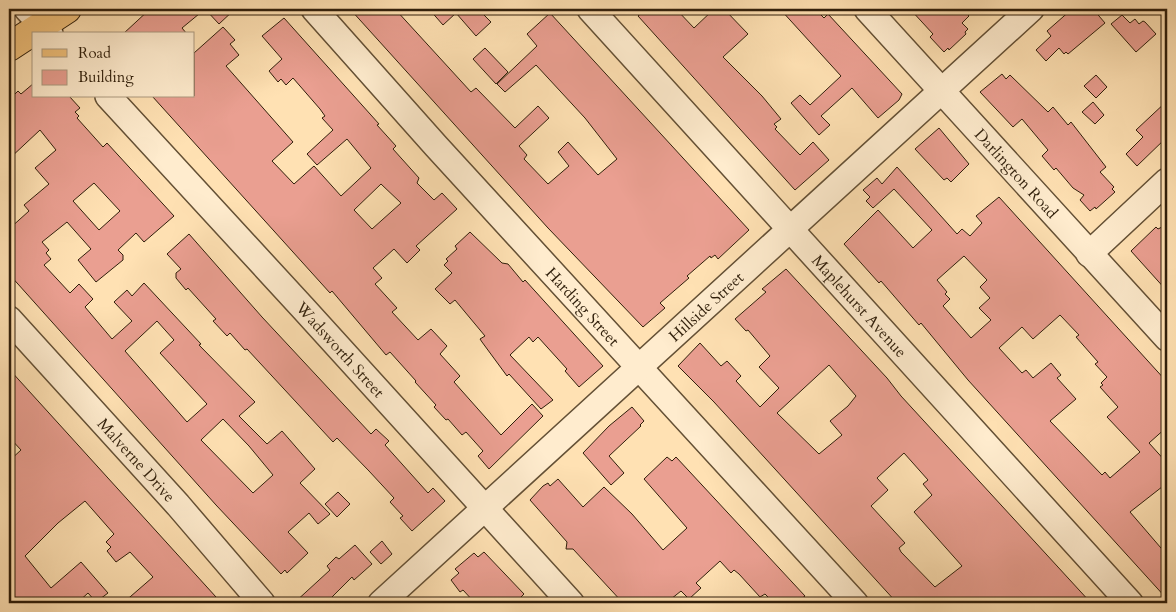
<svg xmlns="http://www.w3.org/2000/svg" width="1176" height="612" font-family="Cardo,serif">
<style>
.building{fill:#ea9f91;stroke:#301f0b;fill-rule:evenodd}
.lines{fill:none;stroke-linecap:round;stroke-linejoin:round}
.minor-casing{stroke:#645035;stroke-width:28}
.major-casing{stroke:#301f0b;stroke-width:30}
.minor{stroke:#ffecce;stroke-width:25}
.major{stroke:#f0c07a;stroke-width:28}
.labels{text-anchor:middle;stroke-width:4;stroke-linejoin:round;paint-order:stroke}
.street-label{font-size:16px;fill:#301f0b;stroke:#ffecce}
</style>
<rect width="100%" height="100%" fill="#ffe1b3"/>
<filter id="stains"><feTurbulence type="fractalNoise" baseFrequency=".004" numOctaves="4"/><feColorMatrix values="0 0 0 0 .2 0 0 0 0 .09 0 0 0 0 .02 0 0 0 .5 -.17"/></filter>
<radialGradient id="worn" r=".72"><stop offset=".6" stop-color="#630" stop-opacity="0"/><stop offset="1" stop-color="#630" stop-opacity=".3"/></radialGradient>
<!-- building -->
<g class="building">
<polygon points="150,9 235,9 219,24 205,9 182,28 187,34 123,34"/>
<polygon points="350,9 395,9 471,92 476,88 515,128 538,106 549,118 519,146 527,155 524,159 548,184 569,166 558,152 568,142 598,175 617,159 585,118 536,65 505,92 497,84 537,46 527,34 550,13 749,230 718,259 715,255 711,258 710,256 687,276 689,278 660,303 665,308 643,327 548,228"/>
<polygon points="429,9 478,9 491,22 476,36 456,13 443,25"/>
<polygon points="646,9 676,9 694,28 714,9 724,9 748,34 723,57 762,96 781,119 774,124 777,127 775,129 800,155 813,142 829,160 795,190 638,16"/>
<polygon points="780,9 815,9 824,18 828,14 902,94 899,100 878,118 852,88 821,116 830,125 819,135 791,103 800,95 810,105 841,76"/>
<polygon points="910,9 963,9 969,16 962,23 968,29 965,32 966,34 949,50 948,48 944,52 930,37 933,34"/>
<polygon points="1072,9 1093,9 1105,23 1068,54 1066,52 1064,54 1059,48 1046,61 1036,50 1051,36 1047,31"/>
<polygon points="1122,15 1130,23 1135,19 1139,24 1143,21 1145,22 1156,34 1136,52 1111,24"/>
<path d="M284 18 379 124 377 125 396 146 393 149 419 178 417 183 434 200 442 193 457 209 416 246 420 250 407 263 394 249 373 268 382 278 375 284 397 308 392 312 418 340 431 329 447 346 440 354 460 376 454 382 501 435 532 404 543 416 489 469 478 456 483 451 466 432 462 435 448 419 446 420 434 407 436 405 415 382 416 381 390 352 386 355 332 291 330 293 152 96H194V53L223 27 235 40 230 44 239 55 226 66 293 142 272 161 294 184 314 166 341 196 371 168 347 139 317 165 307 154 333 130 322 118 325 116 320 109 293 78 286 85 281 79 278 82 269 71 282 59 262 36ZM381 184 401 203 372 229 354 210Z"/>
<polygon points="485,48 508,72 496,84 473,59"/>
<polygon points="1002,74 1006,79 1010,75 1048,112 1053,107 1068,125 1071,122 1106,167 1100,172 1114,187 1112,189 1115,192 1096,209 1095,207 1090,211 1080,200 1084,195 1073,188 1056,168 1054,170 1042,156 1048,150 1022,119 1013,127 980,92"/>
<polygon points="1096,75 1107,87 1096,98 1084,86"/>
<path d="M34 83V96H69L80 108 75 112 79 116 77 118 103 147 107 143 174 216 144 242 136 233 118 250 123 255V260L96 282 78 260 91 249 67 222 42 242 49 250 46 253 51 259 44 265 70 293 79 284 93 299 85 307 112 339 132 321 114 302 127 290 132 296 144 283 201 344 199 345 255 402 239 416 267 444 282 431 315 469 300 483 330 514 318 524 309 513 288 532 308 553 287 573 285 570 281 574 216 505 9 274V229L29 211 24 205 49 184 35 168 56 150 40 130 9 159V100L18 91 21 94ZM94 183 120 211 99 230 73 201ZM157 321 174 340 160 353 207 404 187 422 125 351ZM223 419 249 446 273 475 253 493 201 440Z"/>
<polygon points="1167,101 1167,137 1137,166 1126,154 1143,137 1136,130"/>
<polygon points="1093,102 1104,115 1095,124 1082,112"/>
<polygon points="939,128 969,164 951,182 947,178 944,180 915,149"/>
<path d="M897 167 957 234 962 229 970 236 982 223 976 216 999 197 1167 382V427L1149 443 1167 463V483L1130 512 1167 555V599L968 380 921 323 919 325 881 281 879 283 844 244 878 210 913 248 932 230 894 189 873 208 866 201 870 197 863 190 877 178 882 184ZM964 256 987 280 980 287 990 298 979 308 991 320 971 338 943 306 950 299 945 294 947 292 937 280ZM1060 315 1079 335 1076 337 1098 362 1095 364 1107 377 1101 383 1103 385 1100 387 1118 407 1107 417 1140 452 1110 478 1105 472 1102 475 1050 421 1076 399 1057 378 1061 375 1051 363 1033 378 1026 370 1022 373 999 348 1022 327 1033 339Z"/>
<polygon points="1156,227 1158,229 1162,227 1167,233 1167,291 1131,251"/>
<polygon points="470,232 502,263 508,264 523,282 525,280 603,366 579,387 565,371 567,369 538,337 533,342 529,337 510,355 553,400 541,409 509,374 507,376 482,342 480,339 485,336 455,300 450,304 435,289 452,273 444,265 448,261 446,259 457,249 455,246"/>
<polygon points="189,234 262,317 371,434 376,429 389,441 385,445 428,493 433,488 445,501 412,531 400,518 403,516 390,502 394,498 369,471 337,438 333,442 247,349 245,350 230,333 227,336 213,321 216,319 188,288 186,290 176,278 176,273 181,269 167,254"/>
<path d="M786 269 887 378 901 396 1091 603H897L714 402 678 366 700 343 721 366 727 361 741 376 736 381 760 407 779 388 759 367 770 356 748 330 746 331 735 319 766 292 762 289ZM829 365 856 396 848 406 830 421 842 435 819 454 777 413ZM904 453 928 480 923 484 932 495 914 512 962 566 935 587 901 552 899 548 905 543 871 506 888 490 877 478Z"/>
<polygon points="9,369 216,597 209,603 123,603 153,577 130,552 116,562 107,551 111,547 106,542 114,534 85,501 58,523 25,556 51,588 81,562 108,593 96,602 88,593 77,603 18,603 9,592 9,461 21,450 9,437 13,434 9,429"/>
<polygon points="632,407 644,421 640,425 641,426 609,456 624,473 611,485 583,453 609,426"/>
<polygon points="667,457 672,461 676,457 805,596 796,603 774,603 765,594 760,597 739,574 734,570 731,573 720,561 696,583 701,588 689,599 681,591 666,603 623,603 573,549 566,549 567,542 530,500 543,486 548,483 550,486 558,479 583,507 604,487 632,514 663,550 687,528 644,479"/>
<polygon points="338,492 350,504 337,517 325,504"/>
<polygon points="382,541 392,554 381,564 370,552"/>
<polygon points="355,545 372,564 354,580 352,577 326,603 294,603 330,570 327,566 336,557 339,559"/>
<polygon points="484,552 524,594 515,603 475,603 463,590 460,592 451,580 459,573 455,569 474,553 478,557"/>
</g>
<g class="lines">
<!-- minor casing -->
<g class="minor-casing">
<g id="minor">
<polyline points="27,9 50,34"/>
<path id="s1" d="M314 9 436 146 855 603"/>
<path id="s2" d="M590 9 1130 603"/>
<path id="s3" d="M867 9 1167 338"/>
<path id="s4" d="M108 96 303 308 571 603"/>
<polyline points="1089,254 1167,181"/>
<path id="s5" d="M9 319 178 505 262 603"/>
<path id="s6" d="M381 603 1031 9"/>
</g>
</g>
<!-- major casing -->
<g class="major-casing">
<polyline id="major" points="9,47 67,9"/>
</g>
<!-- minor -->
<use href="#minor" class="minor"/>
<!-- major -->
<use href="#major" class="major"/>
</g>
<g class="labels">
<!-- street labels -->
<g class="street-label">
<text dy="6" stroke="none"><textPath href="#s3" startOffset="222">Darlington Road</textPath></text>
<text dy="6" stroke="none"><textPath href="#s6" startOffset="440">Hillside Street</textPath></text>
<text dy="6" stroke="none"><textPath href="#s2" startOffset="401">Maplehurst Avenue</textPath></text>
<text dy="6" stroke="none"><textPath href="#s1" startOffset="401">Harding Street</textPath></text>
<text dy="6" stroke="none"><textPath href="#s4" startOffset="344">Wadsworth Street</textPath></text>
<text dy="6" stroke="none"><textPath href="#s5" startOffset="190">Malverne Drive</textPath></text>
</g>
</g>
<!-- margin -->
<rect width="1176" height="612" fill="none" stroke="#ffe1b3" stroke-width="30"/>
<rect x="10" y="10" width="1156" height="592" fill="none" stroke="#301f0b" stroke-width="2.5"/>
<rect x="15" y="15" width="1146" height="582" fill="none" stroke="#301f0b"/>
<!-- legend -->
<rect x="32" y="32" width="162" height="65" fill="#ffecce" stroke="#ac9a80"/>
<rect x="42" y="49" width="25" height="8" fill="#f0c07a" stroke="#ac9a80"/>
<text x="78" y="58" font-size="15" fill="#301f0b">Road</text>
<rect x="42" y="70" width="25" height="15" fill="#ea9f91" stroke="#ac9a80"/>
<text x="78" y="82" font-size="15" fill="#301f0b">Building</text>
<rect width="100%" height="100%" filter="url(#stains)"/>
<rect width="100%" height="100%" fill="url(#worn)"/>
</svg>
